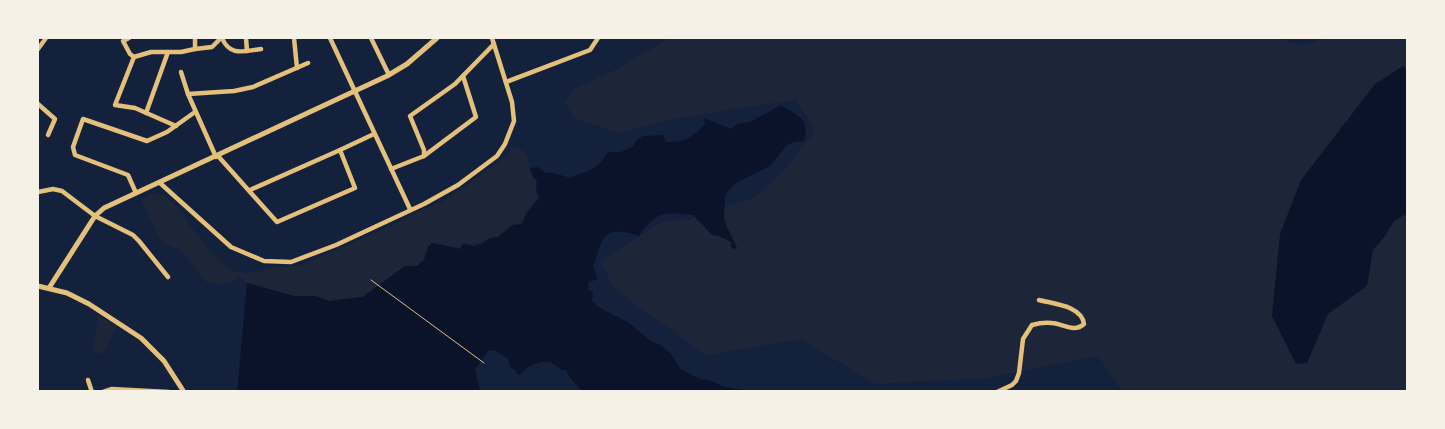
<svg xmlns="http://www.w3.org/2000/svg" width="1445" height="429" font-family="'Noto Sans',sans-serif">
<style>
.green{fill:#1d2539}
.water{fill:#0b132b}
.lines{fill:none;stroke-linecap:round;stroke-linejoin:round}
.path{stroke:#e5c07b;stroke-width:1}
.minor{stroke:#e5c07b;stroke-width:4.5}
.tertiary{stroke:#e5c07b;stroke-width:5}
</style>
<rect width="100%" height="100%" fill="#14213d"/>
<!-- green -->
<g class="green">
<path d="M669 38H1280C1296 45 1307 49 1323 38H1407V391H1122L1098 356 986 378 876 384 800 339 706 355 614 289 601 262 662 221 687 220 755 197 785 169 815 131 796 100 738 108 659 122 619 133 574 118 565 102 574 89 615 70Z"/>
<path d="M511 147C537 150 523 168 536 181V189L538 198 525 214 522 223 512 224 498 237 490 238 474 245 463 243 460 248 432 243 428 247 423 260 417 266H405L363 296 329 301 315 296H293L244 282 240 277C229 285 219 285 206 282L181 250 165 244 159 238 141 199C147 196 154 193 160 194 171 198 185 213 188 223L212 253 221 262 234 271 244 273 257 272 274 267 300 266 391 226 417 212 444 201 509 154Z"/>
<polygon points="98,315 117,327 103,353 93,353"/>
</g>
<!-- water -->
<g class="water">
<polygon points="1403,66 1408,70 1407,216 1404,215 1394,221 1385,236 1373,250 1367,286 1328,314 1307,363 1296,364 1272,316 1280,234 1301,180 1375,84"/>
<path d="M781 105C796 116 811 117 804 141L794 142 787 145 770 166 736 183 727 192 725 198 724 217 726 225 737 248 732 249 731 242 719 236 712 235 693 215C664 212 656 211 639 236 601 225 605 236 593 266L598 279 589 282 588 289 593 292 592 300 598 307 628 322 652 342 661 345 670 353 681 369 700 379 712 381 724 387 750 391H582L570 378 566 370H562L550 362C537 361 528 366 520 375L517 374 515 370 510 367 508 359 496 351 489 350 475 369 480 391 237 392 247 283 294 296H315L329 301 363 297 405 266H417L424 260 428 247 432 243 460 249 463 244 474 246 483 243 490 238 498 237 513 225 522 224 526 214 539 198 536 189 537 181 533 177 530 168 538 167 546 173H553L571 178C576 174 580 174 586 172 596 168 603 161 608 152H620L632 147 637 140 643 136 663 135 666 142C684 143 693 137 705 124L704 118 731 129 737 124 750 122Z"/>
</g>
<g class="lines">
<!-- path -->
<polyline class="path" points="371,280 484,363"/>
<!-- minor -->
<g class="minor">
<polyline points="129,38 123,41 130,54 134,57"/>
<path d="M222 38C230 57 244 51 261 49"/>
<polyline points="246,38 247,51"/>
<polyline points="294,38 297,68"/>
<polyline points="330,38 410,209"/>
<polyline points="371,38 389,75"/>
<polyline points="38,49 46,38"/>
<polyline points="195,49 195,38"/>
<polyline points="181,72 188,94 216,157"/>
<polyline points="506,82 590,50 598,38"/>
<polyline points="188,94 234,91 253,87 308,63"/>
<polyline points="38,104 55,119 48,135"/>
<polyline points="146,113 168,52"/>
<polyline points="176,126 135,108 115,105 134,57 151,52 181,52 195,49 212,47 221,38"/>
<polyline points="218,156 277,222 355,188 340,150 374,134"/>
<polyline points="424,156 476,117 463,76"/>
<polyline points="391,169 424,156 424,150 410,116 455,84 494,44"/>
<polyline points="160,183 231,247 264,261 291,262 336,245 424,204 458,185 497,156 505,144 514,121 512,102 492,38"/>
<polyline points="250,190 340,150"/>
<polyline points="38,192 53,189 62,191 95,216 133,235 139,241 168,277"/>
<polyline points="136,193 128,175 75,155 73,147 83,119 147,141 167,132 195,112"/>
<polyline points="88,380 92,392"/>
<polyline points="103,392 112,389 169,392"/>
<path d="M997 392 1012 385 1016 381 1019 373 1023 339 1032 325C1039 323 1045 322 1052 323 1064 324 1074 333 1084 324 1082 306 1054 304 1039 300"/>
</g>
<!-- tertiary -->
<g class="tertiary">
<polyline points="38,286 67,293 89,304 141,338 164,361 184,392"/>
<polyline points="49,288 95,216 104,208 387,76 407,64 437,38"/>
</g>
</g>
<!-- border -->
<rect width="1445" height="429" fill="none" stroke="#f6f1e7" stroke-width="78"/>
</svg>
